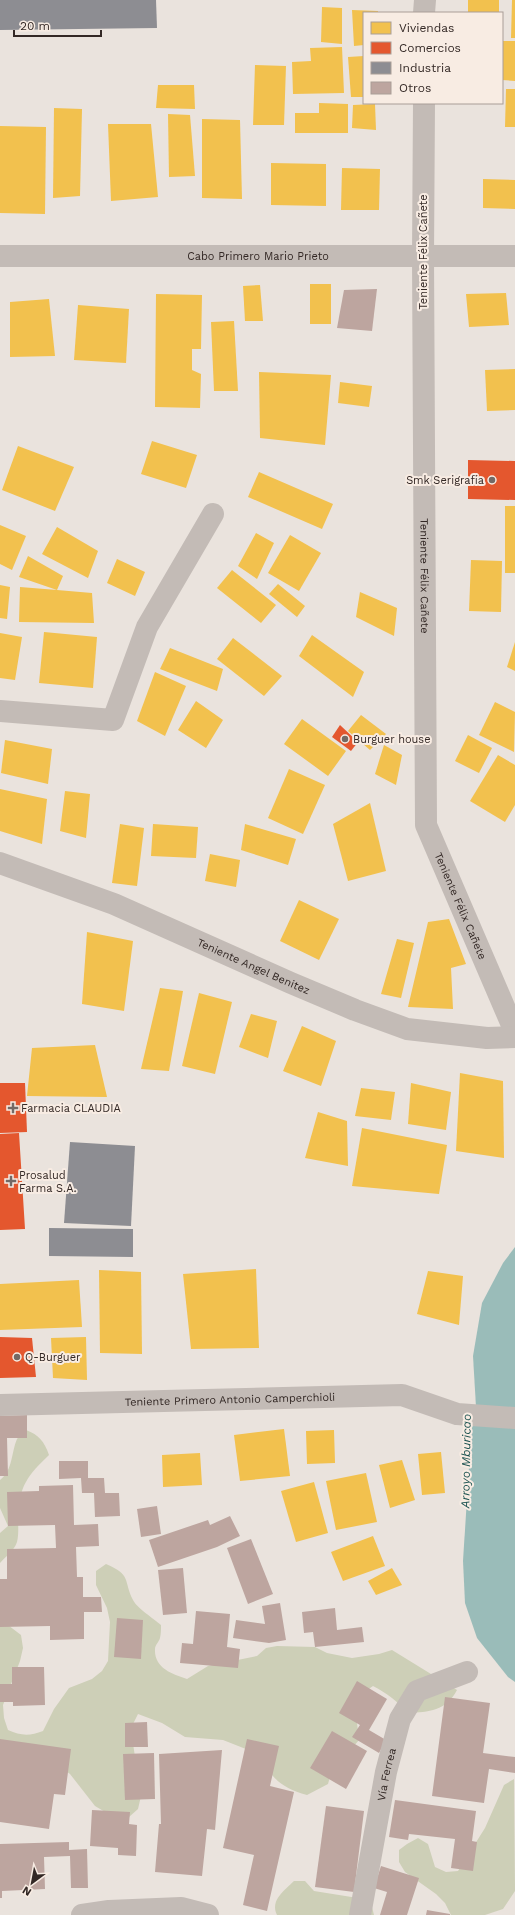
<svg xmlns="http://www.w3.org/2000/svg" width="515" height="1915" font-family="'Work Sans',sans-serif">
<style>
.green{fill:#cdcfb7}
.water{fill:#9abcb9}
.homes{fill:#f2c14e}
.shops{fill:#e4572e}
.industry{fill:#8d8d92}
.building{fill:#bda59f}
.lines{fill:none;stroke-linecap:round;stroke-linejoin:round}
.minor{stroke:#c3bbb6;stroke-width:22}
.poi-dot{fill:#736965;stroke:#f8ece3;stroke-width:1.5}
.labels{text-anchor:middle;stroke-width:4;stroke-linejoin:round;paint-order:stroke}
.street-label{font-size:11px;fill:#332825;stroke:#f8ece3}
.poi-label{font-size:11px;fill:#332825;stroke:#f8ece3;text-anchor:start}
.water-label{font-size:12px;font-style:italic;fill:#1c5351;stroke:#f8ece3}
</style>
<rect width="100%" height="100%" fill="#eae3dd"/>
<!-- green -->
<g class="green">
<path d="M26 1430C39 1435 44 1441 49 1455 28 1475 19 1486 18 1517 18 1524 19 1534 17 1542 14 1551 6 1556 0 1563V1533L8 1526 0 1508V1480C13 1470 11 1453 17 1439 19 1436 23 1433 26 1430Z"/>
<path d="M106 1564C132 1575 123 1580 133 1600 136 1607 154 1619 161 1625 161 1629 161 1634 160 1638 159 1642 155 1645 155 1649 154 1668 172 1674 187 1679L208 1666 257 1656 266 1648 277 1646 315 1647 327 1653 352 1658 379 1654 392 1650 457 1690C446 1711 429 1712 408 1713 398 1702 387 1693 373 1686 349 1702 357 1714 359 1740L331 1773 328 1784 307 1795C282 1788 271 1779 261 1755L223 1740 185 1737 162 1723 138 1714 133 1724 132 1737 141 1796 138 1809 129 1817 117 1819 95 1806 70 1774 59 1766 0 1757V1619L21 1635 23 1648 20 1661 3 1705 4 1718 8 1730C21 1736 30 1736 43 1731L54 1709 69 1688 92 1679 102 1671 108 1661 110 1622 107 1608 96 1585V1571Z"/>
<polygon points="514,1779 515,1891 503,1909 485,1915 451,1915 445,1903 436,1894 405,1872 399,1862 399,1850 407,1844 418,1838 428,1844 435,1867 446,1872 458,1871 485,1828 504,1785"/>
<path d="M294 1881H305L314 1891 364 1899 372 1907 374 1915H277C270 1900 284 1891 294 1881Z"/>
</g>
<!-- water -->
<g class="water">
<polygon points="515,1247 515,1411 476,1407 473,1356 482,1303 503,1263"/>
<polygon points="472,1420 515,1424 515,1682 508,1677 477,1638 465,1603 463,1561"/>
</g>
<!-- homes -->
<g class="homes">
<rect x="468" y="0" width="31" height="13"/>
<polygon points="512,0 515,0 515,38 511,38"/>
<polygon points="322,7 342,8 342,44 321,42"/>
<polygon points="352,10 378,11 378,13 364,13 364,45 354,46"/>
<polygon points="502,41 515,41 515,81 502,80"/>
<polygon points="342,47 344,93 293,94 292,62 311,61 310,48"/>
<polygon points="364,56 364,97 351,97 348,57"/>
<polygon points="255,65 286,66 284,125 253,125"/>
<polygon points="158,85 194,85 195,109 156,108"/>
<polygon points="506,89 515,89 515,127 505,127"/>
<polygon points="319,103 348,104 348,133 295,133 295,113 319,113"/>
<polygon points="375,104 376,130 352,128 353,105"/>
<polygon points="54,108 82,109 80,196 53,198"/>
<polygon points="168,114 190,115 195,176 169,177"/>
<polygon points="202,119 240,120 242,199 202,198"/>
<polygon points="108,124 151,124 158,197 111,201"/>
<polygon points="0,126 46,127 45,214 0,213"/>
<polygon points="271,163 326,164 326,206 271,205"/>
<polygon points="342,168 380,169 379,210 341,210"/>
<polygon points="483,179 515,180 515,209 483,208"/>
<rect x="310" y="284" width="21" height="40"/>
<polygon points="260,285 263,321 245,321 243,286"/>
<polygon points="506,293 509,325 469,327 466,294"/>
<polygon points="156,294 202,295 201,349 192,349 192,370 201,374 200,408 155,407"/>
<polygon points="49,299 55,356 10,357 10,302"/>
<polygon points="78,305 129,309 126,363 74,360"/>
<polygon points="234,321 238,391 214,391 211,322"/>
<polygon points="515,369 515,410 487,411 485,370"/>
<polygon points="259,372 331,375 325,445 260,438"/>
<polygon points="340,382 372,386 369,407 338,403"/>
<polygon points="152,441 197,455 186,488 141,474"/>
<polygon points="18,446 74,467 55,511 2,490"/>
<polygon points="259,472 333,504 322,529 248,497"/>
<rect x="505" y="506" width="10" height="67"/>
<polygon points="0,525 26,536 12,570 0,564"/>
<polygon points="57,527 98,551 88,578 42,554"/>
<polygon points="256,533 274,543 257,579 238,566"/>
<polygon points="290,535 321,553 299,591 268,573"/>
<polygon points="28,556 63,576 57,590 92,593 94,623 19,622 20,587 57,590 19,577"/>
<polygon points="117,559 145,572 135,596 107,583"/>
<polygon points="471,560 502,561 501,612 469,611"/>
<polygon points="232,570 276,605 261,623 217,588"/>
<polygon points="278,584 305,606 297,617 269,594"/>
<polygon points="0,585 10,587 7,619 0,618"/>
<polygon points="360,592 397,608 394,636 356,617"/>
<polygon points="44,632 97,637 93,688 39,683"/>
<polygon points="0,633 22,637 15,680 0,678"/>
<polygon points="312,635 364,672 353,697 299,656"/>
<polygon points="233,638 282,676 264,696 217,659"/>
<polygon points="515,642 515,671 507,667"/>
<polygon points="170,648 223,669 217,691 160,669"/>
<polygon points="155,672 186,686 165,736 137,721"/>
<polygon points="196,701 223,720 206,748 178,730"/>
<polygon points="495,702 515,712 514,752 479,735"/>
<polygon points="361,715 386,734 370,750 348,731"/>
<polygon points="302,719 346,751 328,776 284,744"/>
<polygon points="468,735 492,748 479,773 455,761"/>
<polygon points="5,740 52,749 48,784 1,773"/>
<polygon points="384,745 402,755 396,785 375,774"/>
<polygon points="498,755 515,765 515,805 505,822 470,801"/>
<polygon points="289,769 325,785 303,834 268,818"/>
<polygon points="0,789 47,799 42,844 0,831"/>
<polygon points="65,791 90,794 86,838 60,831"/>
<polygon points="370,803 386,871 348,881 333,824"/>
<polygon points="120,824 144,828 137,886 112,883"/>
<polygon points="153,824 198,827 196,858 151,856"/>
<polygon points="245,824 296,839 288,865 241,850"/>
<polygon points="210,854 240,860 236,887 205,881"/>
<polygon points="299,900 339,919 319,960 280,941"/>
<polygon points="449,919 466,964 451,968 453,1009 408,1007 428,922"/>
<polygon points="87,932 133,941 124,1011 82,1004"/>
<polygon points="397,939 414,943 401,998 381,994"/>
<polygon points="160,988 183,991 169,1071 141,1069"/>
<polygon points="199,993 232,1002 215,1074 182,1066"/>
<polygon points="251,1014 277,1021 268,1058 239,1047"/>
<polygon points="302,1026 336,1041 321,1086 283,1071"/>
<polygon points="95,1045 107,1097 27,1096 32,1048"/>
<polygon points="460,1073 503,1081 504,1158 456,1151"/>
<polygon points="411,1083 451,1092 446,1130 408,1124"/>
<polygon points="361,1088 395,1092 391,1120 355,1116"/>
<polygon points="318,1112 347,1121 348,1166 305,1158"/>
<polygon points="362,1128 447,1145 439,1194 352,1186"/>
<polygon points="256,1269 259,1348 191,1349 183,1274"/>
<polygon points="99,1270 141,1272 142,1354 100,1353"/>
<polygon points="428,1271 463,1276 459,1325 417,1314"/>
<polygon points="79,1280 82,1327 0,1330 0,1284"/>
<polygon points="86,1337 87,1380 53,1378 51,1338"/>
<polygon points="284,1429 290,1476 240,1481 234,1435"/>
<polygon points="334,1430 335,1463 307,1464 306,1431"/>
<polygon points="441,1452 445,1493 422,1495 418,1454"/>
<polygon points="200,1453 202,1485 163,1487 162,1455"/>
<polygon points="402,1460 415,1500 390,1508 379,1465"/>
<polygon points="366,1473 377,1522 336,1530 326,1481"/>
<polygon points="314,1482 328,1533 296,1542 281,1491"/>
<polygon points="373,1536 385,1566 343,1581 331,1552"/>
<polygon points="392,1568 402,1585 376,1595 368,1581"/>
</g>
<!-- shops -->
<g class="shops">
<polygon points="468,460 515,461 515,500 468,499"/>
<polygon points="340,725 358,742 351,751 332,737"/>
<polygon points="0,1083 25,1083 27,1132 0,1133"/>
<polygon points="19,1133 25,1229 0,1230 0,1134"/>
<polygon points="0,1337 32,1338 36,1377 0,1378"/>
</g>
<!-- industry -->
<g class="industry">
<polygon points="0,0 156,0 157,28 0,30"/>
<polygon points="70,1142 135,1146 131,1226 64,1223"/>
<polygon points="49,1228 133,1229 133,1257 49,1256"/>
</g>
<!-- building -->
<g class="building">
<polygon points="377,289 372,331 337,328 344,290"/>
<polygon points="27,1415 27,1438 7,1438 8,1476 0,1476 0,1416"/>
<polygon points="59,1461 88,1461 88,1478 104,1478 105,1493 119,1493 120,1516 95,1517 94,1493 82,1493 81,1478 59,1479"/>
<polygon points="73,1485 74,1525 98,1524 99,1546 76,1547 77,1577 83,1577 83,1597 101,1597 102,1612 84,1612 84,1639 50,1640 50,1626 0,1627 0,1579 7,1579 7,1549 56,1548 55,1525 8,1526 7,1492 39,1491 39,1486"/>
<polygon points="157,1506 161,1534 141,1537 137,1509"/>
<polygon points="230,1516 240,1536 217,1547 158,1567 149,1540 208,1520 210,1525"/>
<polygon points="251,1539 273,1594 248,1604 227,1548"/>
<polygon points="183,1568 187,1613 163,1615 158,1570"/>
<polygon points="280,1603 286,1640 269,1643 233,1638 236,1620 265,1624 262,1606"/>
<polygon points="335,1608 337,1630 362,1627 364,1642 315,1647 313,1632 304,1633 302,1612"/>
<polygon points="196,1611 230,1614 227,1647 240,1649 238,1668 180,1663 182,1643 193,1644"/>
<polygon points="117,1618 143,1620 141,1659 114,1657"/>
<polygon points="12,1667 44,1667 45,1705 13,1706 13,1702 0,1702 0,1684 12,1684"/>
<polygon points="357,1681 387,1699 369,1730 386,1740 379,1753 352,1737 360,1725 339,1713"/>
<polygon points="445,1697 490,1703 483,1753 515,1757 515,1773 489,1769 484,1803 432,1796"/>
<polygon points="147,1722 148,1747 125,1747 125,1723"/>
<polygon points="332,1731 367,1751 346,1789 310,1768"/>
<polygon points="0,1739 71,1749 65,1795 54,1794 49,1829 0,1822"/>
<polygon points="247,1739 279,1746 270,1786 294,1792 267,1911 243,1905 254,1855 223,1848"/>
<polygon points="222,1750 215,1830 207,1829 202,1876 155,1872 159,1824 161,1824 159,1754"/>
<polygon points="154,1753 155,1799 125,1800 123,1754"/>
<polygon points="395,1800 476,1811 472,1841 477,1842 473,1871 451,1868 455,1839 409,1834 408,1840 389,1837"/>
<polygon points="326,1806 364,1811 354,1892 315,1887"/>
<polygon points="92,1810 130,1812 129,1824 137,1825 136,1856 118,1855 118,1848 90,1846"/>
<polygon points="69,1842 69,1850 87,1849 88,1888 71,1888 70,1856 44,1857 45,1889 2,1891 2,1898 0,1898 0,1844"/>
<polygon points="381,1866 419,1878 407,1915 380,1915 387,1892 374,1888"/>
<polygon points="427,1910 450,1914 450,1915 426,1915"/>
</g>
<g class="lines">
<!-- minor -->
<g class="minor">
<polyline points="424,13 425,0"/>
<path id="s1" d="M424 103 423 257 426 825 515 1032"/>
<path id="s2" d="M0 256H515"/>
<polyline points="0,711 113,720 147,627 213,514"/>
<path id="s3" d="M0 863 114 904 291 983 355 1010 407 1029 487 1038 515 1037"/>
<path id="s4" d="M0 1405 402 1395 457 1414 515 1418"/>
<polyline points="82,1915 109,1911 181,1908 208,1915"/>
<path id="s5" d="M360 1915 386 1772 400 1719 417 1691 467 1672"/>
</g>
</g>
<!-- markers -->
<g class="poi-dot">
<circle cx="492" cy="480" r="4"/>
<circle cx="345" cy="739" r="4"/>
<path d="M11 1102h4v4h4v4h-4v4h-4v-4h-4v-4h4z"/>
<path d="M9 1175h4v4h4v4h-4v4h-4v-4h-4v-4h4z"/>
<circle cx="17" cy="1357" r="4"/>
</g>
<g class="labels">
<!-- street labels -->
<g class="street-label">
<text transform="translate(423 252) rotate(-90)" y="4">Teniente Félix Cañete</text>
<text dy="4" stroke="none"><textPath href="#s2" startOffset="258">Cabo Primero Mario Prieto</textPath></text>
<text dy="4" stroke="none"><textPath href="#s1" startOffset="473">Teniente Félix Cañete</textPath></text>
<text dy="4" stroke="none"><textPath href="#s1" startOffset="810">Teniente Félix Cañete</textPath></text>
<text dy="4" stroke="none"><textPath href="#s3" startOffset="274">Teniente Angel Benitez</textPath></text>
<text dy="4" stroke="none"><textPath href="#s4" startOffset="230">Teniente Primero Antonio Camperchioli</textPath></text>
<text dy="4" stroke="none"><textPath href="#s5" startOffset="143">Vía Ferrea</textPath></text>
</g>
<!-- poi labels -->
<g class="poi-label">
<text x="484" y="484" text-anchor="end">Smk Serigrafia</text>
<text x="353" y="743">Burguer house</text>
<text x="21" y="1112">Farmacia CLAUDIA</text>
<text x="19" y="1179">Prosalud<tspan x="19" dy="13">Farma S.A.</tspan></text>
<text x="25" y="1361">Q-Burguer</text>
</g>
<!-- water labels -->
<g class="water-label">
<text transform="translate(466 1461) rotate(-89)" y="4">Arroyo Mburicao</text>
</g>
</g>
<!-- legend -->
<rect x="363" y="12" width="140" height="92" fill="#f8ece3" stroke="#a99e97"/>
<rect x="371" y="22" width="20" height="12" fill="#f2c14e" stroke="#a99e97"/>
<text x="399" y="32" font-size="12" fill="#332825">Viviendas</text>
<rect x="371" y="42" width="20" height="12" fill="#e4572e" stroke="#a99e97"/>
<text x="399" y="52" font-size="12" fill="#332825">Comercios</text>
<rect x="371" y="62" width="20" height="12" fill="#8d8d92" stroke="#a99e97"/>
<text x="399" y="72" font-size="12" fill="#332825">Industria</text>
<rect x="371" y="82" width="20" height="12" fill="#bda59f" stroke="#a99e97"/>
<text x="399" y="92" font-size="12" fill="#332825">Otros</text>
<!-- north arrow -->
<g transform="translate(32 1883) rotate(212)" stroke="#f8ece3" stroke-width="3" paint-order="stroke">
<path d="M0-3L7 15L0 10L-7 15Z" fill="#332825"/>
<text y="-6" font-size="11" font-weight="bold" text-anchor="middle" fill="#332825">N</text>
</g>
<!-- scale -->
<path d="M14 30v6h87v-6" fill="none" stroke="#332825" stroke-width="2"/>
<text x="20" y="30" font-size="12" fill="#332825" stroke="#f8ece3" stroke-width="3" paint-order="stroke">20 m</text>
</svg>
